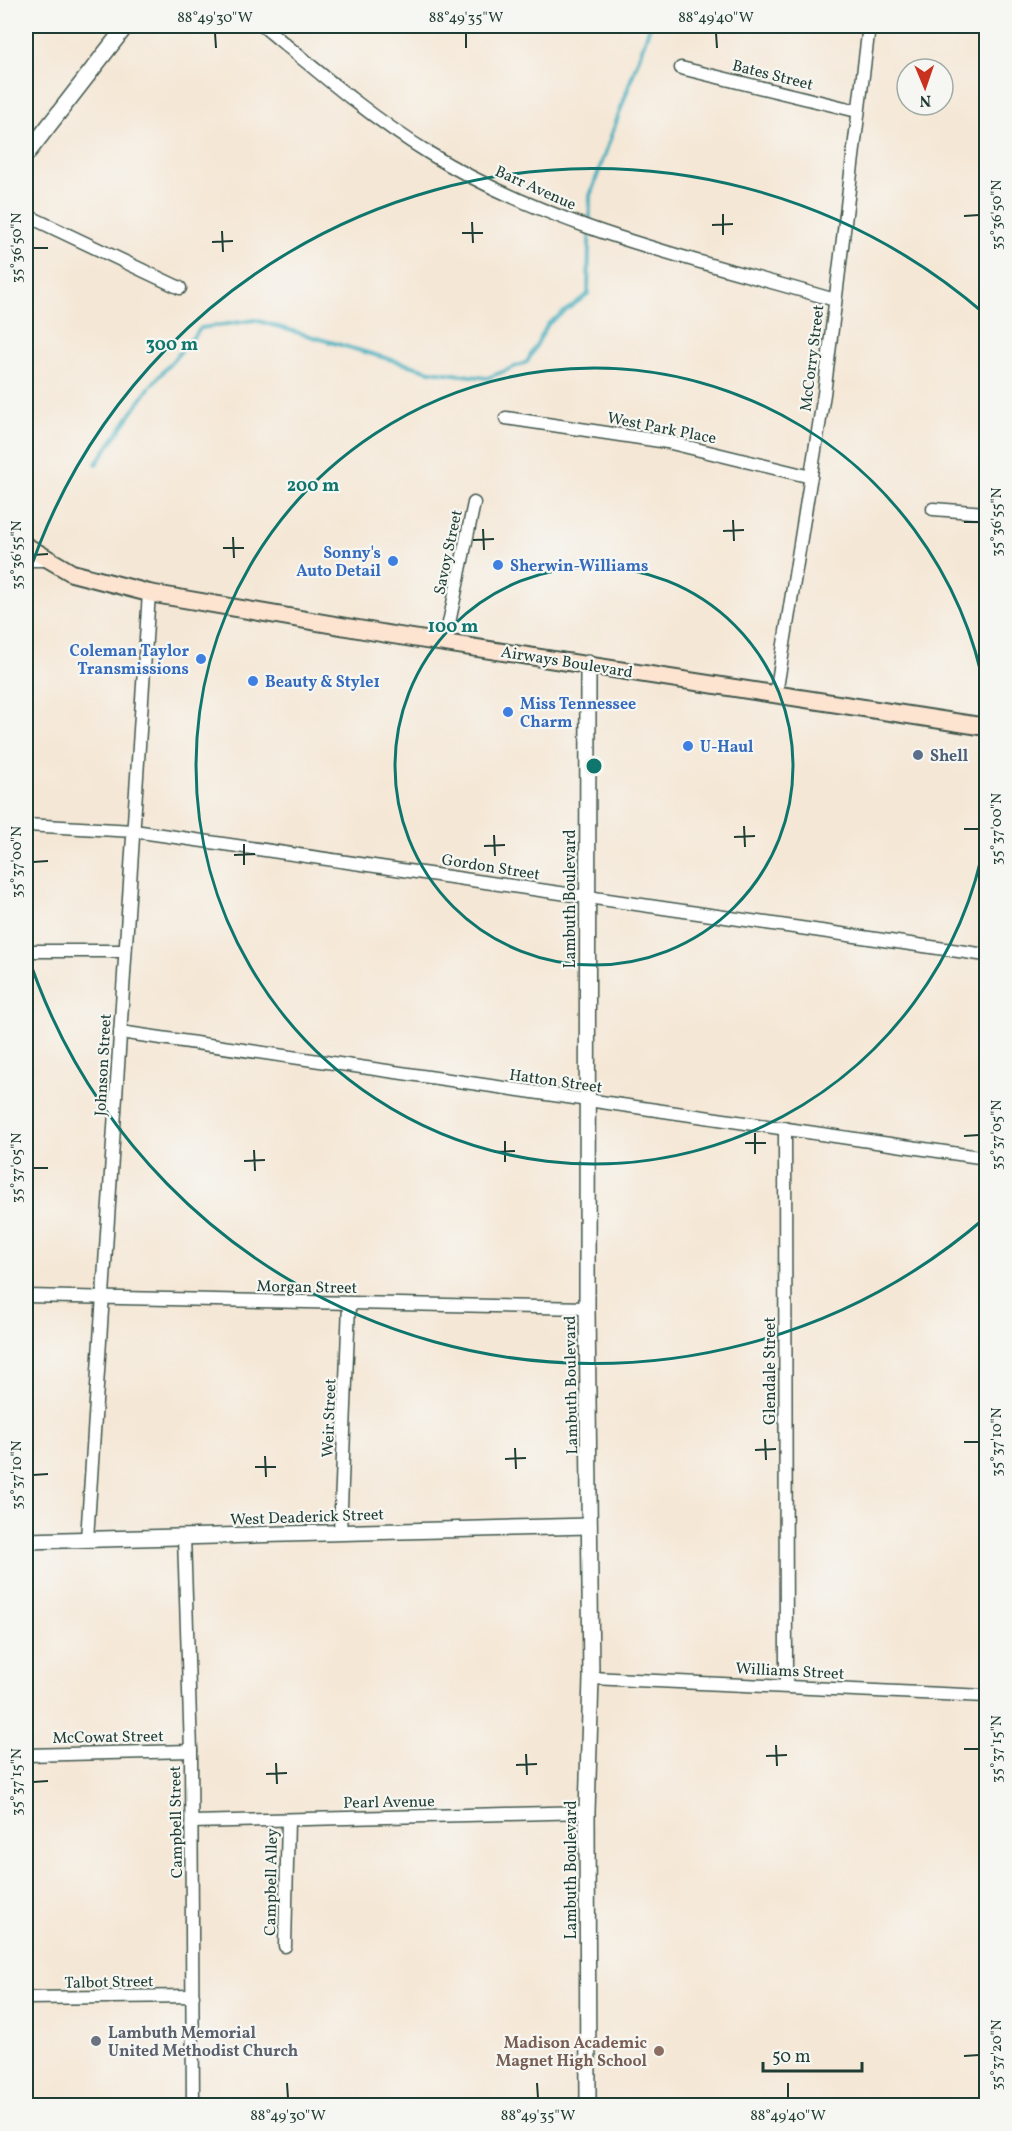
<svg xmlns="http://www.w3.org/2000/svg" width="1012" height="2131" font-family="Vollkorn,serif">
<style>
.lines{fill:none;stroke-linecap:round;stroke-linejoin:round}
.stream{stroke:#3eacbc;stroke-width:4}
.minor-casing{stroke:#3f564c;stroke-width:15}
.tertiary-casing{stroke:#3f564c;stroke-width:18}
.secondary-casing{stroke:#3f564c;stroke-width:20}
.minor{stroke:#fff;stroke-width:12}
.tertiary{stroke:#fff;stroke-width:15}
.secondary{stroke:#fde4d1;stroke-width:16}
.ticks{fill:none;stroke:#1f3d34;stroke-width:2}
.ring{fill:none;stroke:#0f766e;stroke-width:3}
.shop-dot{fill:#3f7fe0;stroke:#f6f6f2;stroke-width:2}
.service-dot{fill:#5c6f8a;stroke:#f6f6f2;stroke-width:2}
.worship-dot{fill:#6b7280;stroke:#f6f6f2;stroke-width:2}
.education-dot{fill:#8d6e63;stroke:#f6f6f2;stroke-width:2}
.labels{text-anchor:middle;stroke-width:4.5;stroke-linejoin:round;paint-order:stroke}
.street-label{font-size:16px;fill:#1f3d34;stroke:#f6f6f2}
.shop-label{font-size:16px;font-weight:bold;fill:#366cbe;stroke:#f6f6f2;text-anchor:start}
.service-label{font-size:16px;font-weight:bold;fill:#4e5e75;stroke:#f6f6f2;text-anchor:start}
.worship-label{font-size:16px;font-weight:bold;fill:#5b616d;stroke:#f6f6f2;text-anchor:start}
.education-label{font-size:16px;font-weight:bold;fill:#785e54;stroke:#f6f6f2;text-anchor:end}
.centre{fill:#0f766e;stroke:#f6f6f2;stroke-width:3}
.ring-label{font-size:18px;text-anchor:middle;font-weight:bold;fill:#0f766e;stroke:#f6f6f2;stroke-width:4.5;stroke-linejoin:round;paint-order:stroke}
.neatline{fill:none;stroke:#1f3d34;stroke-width:2}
.ticks-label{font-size:15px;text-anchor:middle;fill:#1f3d34}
</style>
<rect width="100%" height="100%" fill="#f6f6f2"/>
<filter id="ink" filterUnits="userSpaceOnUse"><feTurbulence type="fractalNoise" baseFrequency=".0167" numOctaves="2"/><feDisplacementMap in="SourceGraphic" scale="12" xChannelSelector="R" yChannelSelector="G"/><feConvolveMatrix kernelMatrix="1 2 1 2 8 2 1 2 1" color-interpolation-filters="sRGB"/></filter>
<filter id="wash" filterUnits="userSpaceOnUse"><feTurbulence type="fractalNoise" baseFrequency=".008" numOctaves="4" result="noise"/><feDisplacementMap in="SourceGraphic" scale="24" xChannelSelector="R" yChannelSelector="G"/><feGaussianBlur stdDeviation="1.35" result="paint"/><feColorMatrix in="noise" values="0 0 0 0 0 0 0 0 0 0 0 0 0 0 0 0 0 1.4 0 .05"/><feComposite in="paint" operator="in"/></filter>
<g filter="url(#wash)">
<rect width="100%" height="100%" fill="#f5e7d5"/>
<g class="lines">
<!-- stream -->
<polyline class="stream" points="96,464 149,388 201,328 255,320 430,371 487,378 527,362 548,324 588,294 590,196 650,26"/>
</g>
</g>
<g filter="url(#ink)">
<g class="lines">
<!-- minor casing -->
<g class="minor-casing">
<g id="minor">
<path d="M263 26C316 70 370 117 429 153 552 229 698 260 835 300"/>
<polyline points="681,68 857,111"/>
<polyline points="26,215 180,288"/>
<polyline points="506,418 667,442 811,477"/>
<polyline points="933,509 986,513"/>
<polyline points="26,560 46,560"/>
<polyline points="445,642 474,503"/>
<polyline points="776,694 824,394 869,26"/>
<polyline points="26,825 134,831 986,955"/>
<polyline points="26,951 125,951"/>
<polyline points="120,1032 986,1158"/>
<polyline points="785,1128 786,1686"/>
<polyline points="26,1296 587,1308"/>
<polyline points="340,1533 349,1304"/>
<polyline points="184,1537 191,1751 193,2106"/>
<polyline points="87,1539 149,593"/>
<polyline points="591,1678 986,1696"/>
<polyline points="26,1755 191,1751"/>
<polyline points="192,1822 587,1812"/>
<polyline points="285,1946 288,1820"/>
<polyline points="26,1998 193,1996"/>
</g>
</g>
<!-- tertiary casing -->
<g class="tertiary-casing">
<g id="tertiary">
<polyline points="26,155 126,26"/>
<polyline points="588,663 587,1308 591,1678 587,1812 588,2106"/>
<polyline points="26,1541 589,1526"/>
</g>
</g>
<!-- secondary casing -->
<g class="secondary-casing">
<polyline id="secondary" points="26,546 72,573 149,593 393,635 986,727"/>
</g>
<!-- minor -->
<use href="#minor" class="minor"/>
<!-- tertiary -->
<use href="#tertiary" class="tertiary"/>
<!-- secondary -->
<use href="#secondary" class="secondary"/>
</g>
</g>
<!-- ticks -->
<path class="ticks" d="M215 33 216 48M466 33V48M716 33 717 48M723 214V235M964 216 979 215M472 222 473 243M712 225 733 224M222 231 223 252M462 233H483M212 242 233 241M33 248H48M733 520 734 541M964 522H979M483 529 484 550M723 531 744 530M233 537 234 558M473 540 494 539M223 548H244M33 555 48 554M744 826 745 847M964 829H979M494 835 495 856M734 837 755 836M244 844V865M484 846 505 845M234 855 255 854M33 862 48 861M755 1133V1154M964 1136 979 1135M505 1141V1162M745 1143H766M254 1150 255 1171M494 1152 515 1151M244 1161 265 1160M33 1168H48M765 1439 766 1460M964 1442H979M515 1448 516 1469M755 1450 776 1449M265 1456 266 1477M505 1459 526 1458M255 1467H276M33 1475 48 1474M776 1745 777 1766M964 1749H979M526 1754 527 1775M766 1756 787 1755M276 1763 277 1784M516 1765 537 1764M266 1774 287 1773M33 1782 48 1781M964 2056 979 2055M287 2083 288 2098M537 2083 538 2098M788 2083V2098"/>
<!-- distance rings -->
<g class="ring">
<circle cx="594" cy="766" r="199"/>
<path d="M986 835A398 398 0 1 1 986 697"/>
<path d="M986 1217A597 597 0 0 1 26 950M26 582A597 597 0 0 1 986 315"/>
</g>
<!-- markers -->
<g class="shop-dot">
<circle cx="393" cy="561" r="6"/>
<circle cx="498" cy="565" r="6"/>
<circle cx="201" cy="659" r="6"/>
<circle cx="253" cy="681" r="6"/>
<circle cx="508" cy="712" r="6"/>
<circle cx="688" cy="746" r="6"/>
</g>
<circle class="service-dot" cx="918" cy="755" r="6"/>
<circle class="worship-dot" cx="96" cy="2041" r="6"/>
<circle class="education-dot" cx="659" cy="2051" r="6"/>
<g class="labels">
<!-- street labels -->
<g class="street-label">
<text transform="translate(773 74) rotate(14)" y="6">Bates Street</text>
<text transform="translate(536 187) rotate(24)" y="6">Barr Avenue</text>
<text transform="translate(811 358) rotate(-83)" y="6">McCorry Street</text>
<text transform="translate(662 427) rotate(11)" y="6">West Park Place</text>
<text transform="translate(447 552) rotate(-78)" y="6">Savoy Street</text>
<text transform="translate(567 661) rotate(9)" y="6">Airways Boulevard</text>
<text transform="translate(491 866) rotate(9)" y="6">Gordon Street</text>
<text transform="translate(569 899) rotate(-90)" y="6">Lambuth Boulevard</text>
<text transform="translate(102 1065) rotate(-87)" y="6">Johnson Street</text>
<text transform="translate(556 1080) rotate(8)" y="6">Hatton Street</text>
<text transform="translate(307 1286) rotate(1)" y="6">Morgan Street</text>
<text transform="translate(769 1371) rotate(-90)" y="6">Glendale Street</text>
<text transform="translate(570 1385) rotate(-91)" y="6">Lambuth Boulevard</text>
<text transform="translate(328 1418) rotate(-88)" y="6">Weir Street</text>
<text transform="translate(307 1516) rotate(-2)" y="6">West Deaderick Street</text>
<text transform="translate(790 1670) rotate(3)" y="6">Williams Street</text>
<text transform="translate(108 1736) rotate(-1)" y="6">McCowat Street</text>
<text transform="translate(389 1801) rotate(-1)" y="6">Pearl Avenue</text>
<text transform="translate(175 1822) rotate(-91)" y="6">Campbell Street</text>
<text transform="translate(570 1870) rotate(-90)" y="6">Lambuth Boulevard</text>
<text transform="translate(270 1882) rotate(-89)" y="6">Campbell Alley</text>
<text transform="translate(109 1981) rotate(-1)" y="6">Talbot Street</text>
</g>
<!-- shop labels -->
<g class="shop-label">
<text x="381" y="558" text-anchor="end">Sonny's<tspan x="381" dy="18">Auto Detail</tspan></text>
<text x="510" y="571">Sherwin-Williams</text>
<text x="189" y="656" text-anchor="end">Coleman Taylor<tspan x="189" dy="18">Transmissions</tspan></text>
<text x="265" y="687">Beauty &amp; Style1</text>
<text x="520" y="709">Miss Tennessee<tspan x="520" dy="18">Charm</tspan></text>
<text x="700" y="752">U-Haul</text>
</g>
<!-- service labels -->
<g class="service-label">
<text x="930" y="761">Shell</text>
</g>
<!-- worship labels -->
<g class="worship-label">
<text x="108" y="2038">Lambuth Memorial<tspan x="108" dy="18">United Methodist Church</tspan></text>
</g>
<!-- education labels -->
<g class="education-label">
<text x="647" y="2048">Madison Academic<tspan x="647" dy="18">Magnet High School</tspan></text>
</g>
</g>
<circle cx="594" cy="766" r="9" class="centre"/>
<g class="ring-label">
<text x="172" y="350">300 m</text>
<text x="313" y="491">200 m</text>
<text x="453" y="632">100 m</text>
</g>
<!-- margin -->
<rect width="1012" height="2131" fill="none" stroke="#f6f6f2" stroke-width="66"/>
<!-- north arrow -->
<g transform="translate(925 87) rotate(178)"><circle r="28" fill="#f6f6f2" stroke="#a0aca6" stroke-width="1.5"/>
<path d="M0-4.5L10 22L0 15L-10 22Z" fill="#c8321e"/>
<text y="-9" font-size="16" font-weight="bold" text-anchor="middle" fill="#1f3d34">N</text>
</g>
<!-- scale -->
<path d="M763 2062v9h99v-9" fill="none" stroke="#1f3d34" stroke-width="3"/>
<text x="772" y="2062" font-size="18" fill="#1f3d34" stroke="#f6f6f2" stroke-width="4.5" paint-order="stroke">50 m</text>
<rect x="33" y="33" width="946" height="2065" class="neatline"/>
<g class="ticks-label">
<text x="215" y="22">88°49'30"W</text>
<text x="466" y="22">88°49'35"W</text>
<text x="716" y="22">88°49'40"W</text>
<text transform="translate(996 215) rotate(-90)" y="5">35°36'50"N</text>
<text transform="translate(16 248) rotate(-90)" y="5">35°36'50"N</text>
<text transform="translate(996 522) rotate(-90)" y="5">35°36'55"N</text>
<text transform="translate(16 555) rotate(-90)" y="5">35°36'55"N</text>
<text transform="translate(996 829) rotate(-90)" y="5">35°37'00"N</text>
<text transform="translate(16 862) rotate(-90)" y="5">35°37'00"N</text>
<text transform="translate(996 1135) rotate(-90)" y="5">35°37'05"N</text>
<text transform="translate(16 1168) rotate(-90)" y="5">35°37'05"N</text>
<text transform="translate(996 1442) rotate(-90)" y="5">35°37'10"N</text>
<text transform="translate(16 1475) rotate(-90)" y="5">35°37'10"N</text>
<text transform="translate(996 1749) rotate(-90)" y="5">35°37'15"N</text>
<text transform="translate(16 1782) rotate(-90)" y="5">35°37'15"N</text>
<text transform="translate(996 2055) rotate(-90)" y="5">35°37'20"N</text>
<text x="288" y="2120">88°49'30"W</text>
<text x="538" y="2120">88°49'35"W</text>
<text x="788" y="2120">88°49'40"W</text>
</g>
</svg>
